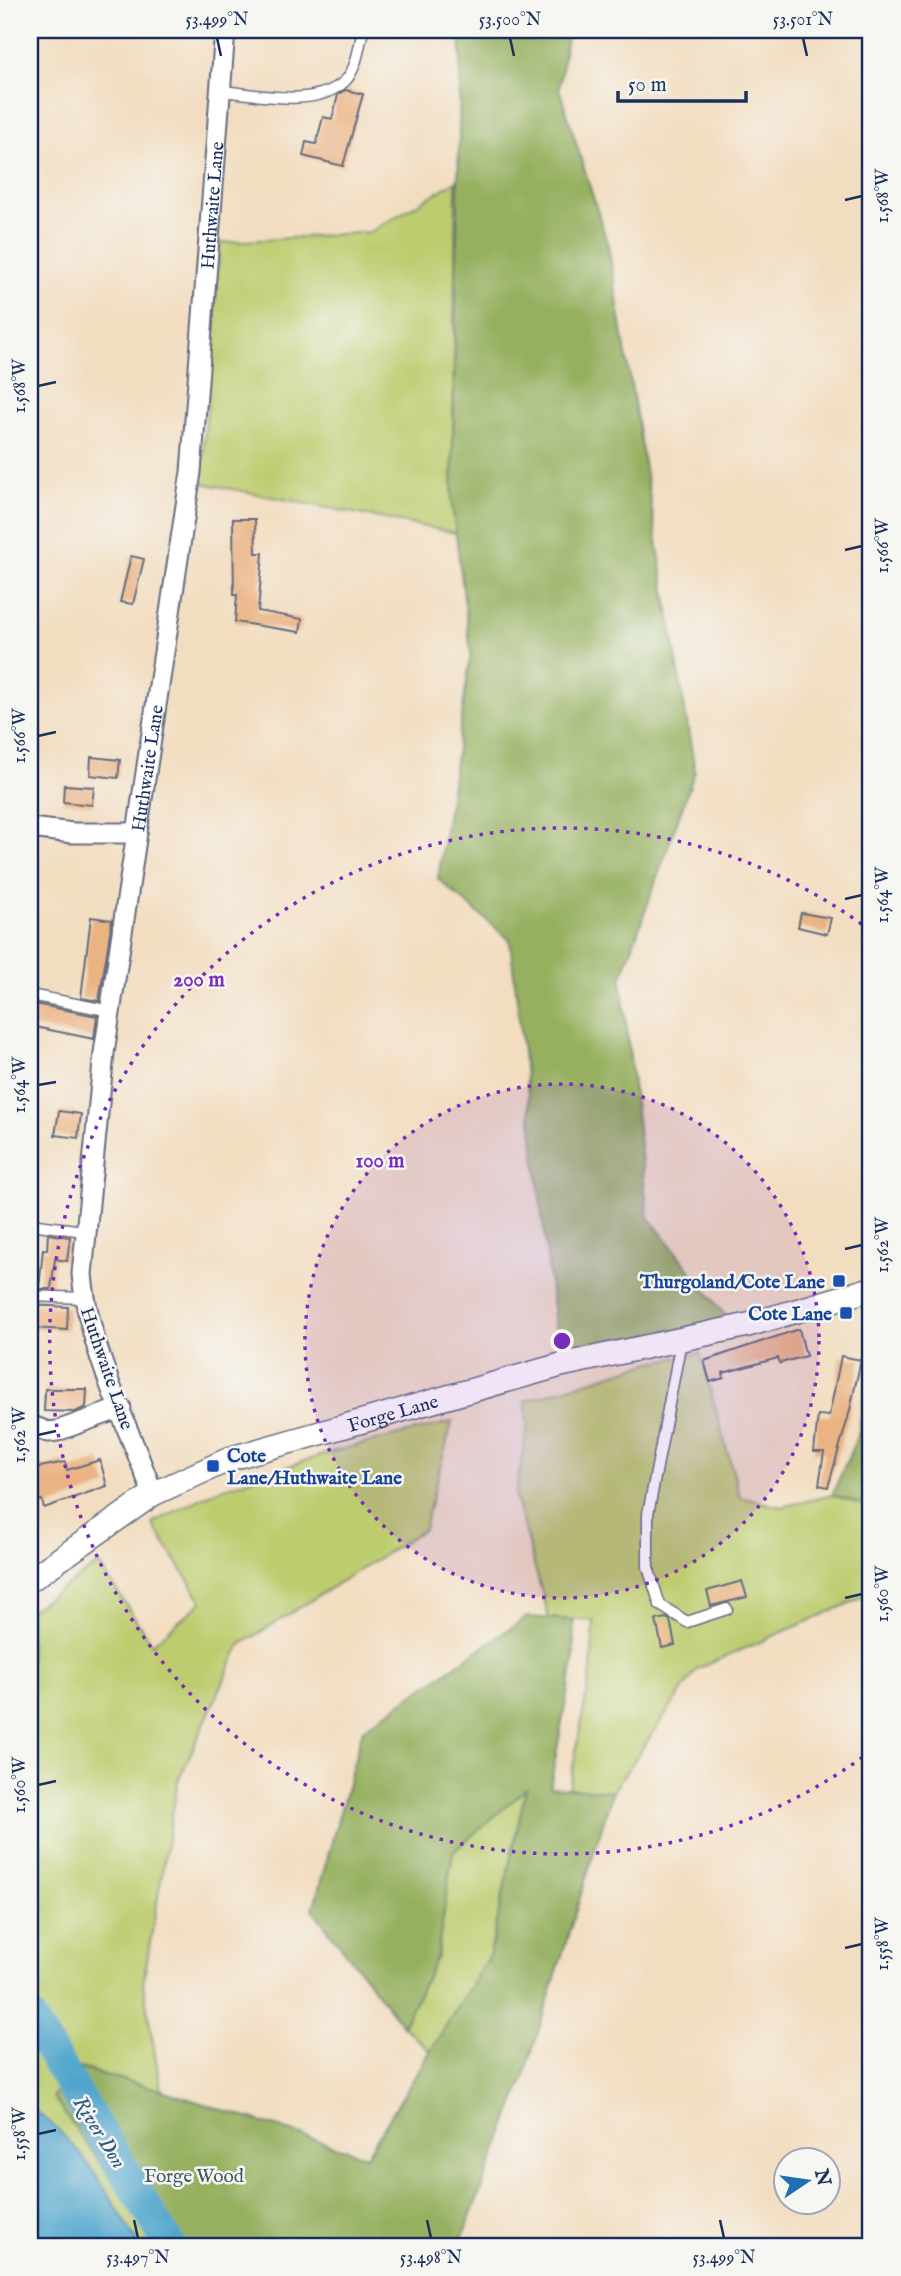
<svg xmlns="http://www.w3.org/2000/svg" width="901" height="2276" font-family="'IM FELL English',serif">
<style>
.green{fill:#bdcc6e;stroke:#6c7e66;stroke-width:2}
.forest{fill:#96b061;stroke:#587060;stroke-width:2}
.water{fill:#50a5cc;stroke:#366a95;stroke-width:2}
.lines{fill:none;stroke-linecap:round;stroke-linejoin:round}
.river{stroke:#50a5cc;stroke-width:32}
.building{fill:#ebb282}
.service-casing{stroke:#666c80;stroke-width:13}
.minor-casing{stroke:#666c80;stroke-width:23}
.tertiary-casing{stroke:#666c80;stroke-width:26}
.service{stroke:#fff;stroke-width:10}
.minor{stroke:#fff;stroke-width:19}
.tertiary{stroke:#fff;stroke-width:23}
.ticks{fill:none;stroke:#1b2f5e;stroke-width:2.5}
.ring{fill:none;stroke:#7b2cbf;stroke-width:3.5;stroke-dasharray:3.5 7}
.transit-dot{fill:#1a4fb4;stroke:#f6f6f2;stroke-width:2.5}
.labels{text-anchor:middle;stroke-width:5;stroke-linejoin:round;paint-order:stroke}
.street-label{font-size:19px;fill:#1b2f5e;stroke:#f6f6f2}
.transit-label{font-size:19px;font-weight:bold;fill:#164399;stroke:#f6f6f2;text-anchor:end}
.park-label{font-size:19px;fill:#445662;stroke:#f6f6f2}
.water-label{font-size:21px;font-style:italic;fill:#2e5884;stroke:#f6f6f2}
.centre{fill:#7b2cbf;stroke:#f6f6f2;stroke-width:3.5}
.ring-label{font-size:21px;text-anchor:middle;font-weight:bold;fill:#7b2cbf;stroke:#f6f6f2;stroke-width:5;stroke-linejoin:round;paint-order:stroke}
.neatline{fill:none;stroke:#1b2f5e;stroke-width:2.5}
.ticks-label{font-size:18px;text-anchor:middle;fill:#1b2f5e}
</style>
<rect width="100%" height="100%" fill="#f6f6f2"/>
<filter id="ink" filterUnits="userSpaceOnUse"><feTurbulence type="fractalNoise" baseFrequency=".0143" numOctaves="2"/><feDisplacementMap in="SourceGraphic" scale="14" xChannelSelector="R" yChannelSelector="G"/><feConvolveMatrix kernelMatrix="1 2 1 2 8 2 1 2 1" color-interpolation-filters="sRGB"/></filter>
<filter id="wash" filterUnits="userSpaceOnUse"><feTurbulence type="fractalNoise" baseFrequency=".00686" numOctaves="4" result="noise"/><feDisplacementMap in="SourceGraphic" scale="28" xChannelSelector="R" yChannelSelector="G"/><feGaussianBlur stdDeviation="1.57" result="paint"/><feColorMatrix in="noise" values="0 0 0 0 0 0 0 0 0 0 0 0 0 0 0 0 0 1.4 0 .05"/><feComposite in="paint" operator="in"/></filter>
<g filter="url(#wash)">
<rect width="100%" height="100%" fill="#f2ddc0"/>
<!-- green -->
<g class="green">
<polygon points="456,181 452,503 456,533 201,483 220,243 370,232"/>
<polygon points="700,1353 740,1497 781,1507 832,1495 871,1507 871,1594 697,1669 613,1791 569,1789 591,1671 594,1621 549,1618 515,1496 528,1425 525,1401 648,1363"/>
<polygon points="871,1357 871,1440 858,1435"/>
<path d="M452 1422 424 1529 240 1645 178 1781 143 1983 161 2090 72 2066 120 2190 154 2246H139C113 2200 76 2135 30 2108V1610L99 1564 152 1644 202 1602 152 1523 218 1490 331 1452Z"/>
<polygon points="526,1788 490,1954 431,2052 403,2026 437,1956 453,1852"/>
</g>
<!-- forest -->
<g class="forest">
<polygon points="461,30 568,30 559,88 608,245 695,771 621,979 648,1216 728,1319 559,1361 510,940 438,879 471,653 452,503"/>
<polygon points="858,1435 871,1440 871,1507 832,1495"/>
<polygon points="527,1617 573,1620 574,1657 550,1787 613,1791 521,2087 460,2243 458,2246 154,2246 120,2190 53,2097 71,2066 161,2090 366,2156 490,1954 526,1789 453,1852 437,1956 403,2026 313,1910 363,1729"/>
</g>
<!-- water -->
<path class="water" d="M30 2108C76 2135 113 2200 139 2246H30Z"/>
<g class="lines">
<!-- river -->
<polyline class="river" points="30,2018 170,2246"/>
</g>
<g id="blocks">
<!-- building -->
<g class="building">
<polygon points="345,90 363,94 343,166 303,156 306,142 316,144 323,117 332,119 338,95"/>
<polygon points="233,519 255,519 256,553 263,553 258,611 302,619 300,632 235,622 237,595 234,595"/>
<polygon points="131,556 144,559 133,604 120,602"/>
<polygon points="91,757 120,760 118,778 90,775"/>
<polygon points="64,785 94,787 92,805 63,802"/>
<polygon points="801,913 831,918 827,934 798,927"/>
<polygon points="91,917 112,920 99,1001 81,998"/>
<polygon points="30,1003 97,1016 94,1039 30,1026"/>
<polygon points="59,1111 81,1114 78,1138 55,1135"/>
<polygon points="48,1234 70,1237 67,1261 55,1259 51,1289 39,1289 43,1249 47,1250"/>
<polygon points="30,1305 68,1307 67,1330 30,1328"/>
<polygon points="799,1329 806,1356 780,1363 778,1358 723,1373 724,1378 710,1382 704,1361"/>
<polygon points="841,1356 861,1360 849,1414 828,1487 819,1485 824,1452 814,1452 818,1415 829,1416"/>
<polygon points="45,1389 87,1389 86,1407 75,1412 44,1411"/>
<polygon points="100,1460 107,1486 44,1508 42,1500 30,1503 30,1469 65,1462 67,1470"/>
<polygon points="742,1581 747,1597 711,1606 707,1591"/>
<polygon points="666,1618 670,1620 675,1645 662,1648 656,1620"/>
</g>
</g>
</g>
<g filter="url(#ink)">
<use href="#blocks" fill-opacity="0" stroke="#666c80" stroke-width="2"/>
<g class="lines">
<!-- service casing -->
<g class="service-casing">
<g id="service">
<path d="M222 91C258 94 315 109 345 81 357 69 359 46 363 30"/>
<polyline points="30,995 111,1011"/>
<polyline points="30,1224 84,1231"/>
<polyline points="30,1296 84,1298"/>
<polyline points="681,1341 648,1514 648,1567 660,1605 687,1622 727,1609"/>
</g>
</g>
<!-- minor casing -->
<g class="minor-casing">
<g id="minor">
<polyline points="30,828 73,833 137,833"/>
<polyline points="30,1425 48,1432 57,1431 121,1408"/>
<path id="s1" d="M153 1494C128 1426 88 1347 82 1274L104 1053 191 472 225 30"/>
</g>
</g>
<!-- tertiary casing -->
<g class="tertiary-casing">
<g id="tertiary">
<path id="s2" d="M30 1580 153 1494 232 1458 561 1365 748 1325 871 1289"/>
</g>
</g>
<!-- service -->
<use href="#service" class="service"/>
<!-- minor -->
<use href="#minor" class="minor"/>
<!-- tertiary -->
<use href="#tertiary" class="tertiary"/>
</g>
</g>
<!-- ticks -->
<path class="ticks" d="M217 38 221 56M510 38 514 56M803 38 807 56M845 200 862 196M38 386 56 382M845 550 862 546M38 736 56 732M845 899 862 895M38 1085 56 1082M845 1249 862 1245M38 1435 56 1431M845 1598 862 1594M38 1785 56 1781M845 1948 862 1944M38 2134 56 2130M134 2220 138 2238M427 2220 431 2238M720 2220 724 2238"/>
<!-- distance rings -->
<circle cx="562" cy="1341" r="257" fill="#7b2cbf" fill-opacity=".12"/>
<g class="ring">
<circle cx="562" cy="1341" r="257"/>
<path d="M871 1751A513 513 0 1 1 871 931"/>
</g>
<!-- markers -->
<g class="transit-dot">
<rect x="832" y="1274" width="14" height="14" rx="3.5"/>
<rect x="839" y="1306" width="14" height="14" rx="3.5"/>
<rect x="206" y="1459" width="14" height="14" rx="3.5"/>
</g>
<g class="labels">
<!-- street labels -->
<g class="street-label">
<text dy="7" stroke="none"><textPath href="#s1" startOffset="1309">Huthwaite Lane</textPath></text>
<text dy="7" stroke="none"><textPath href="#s1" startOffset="742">Huthwaite Lane</textPath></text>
<text transform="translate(108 1368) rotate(71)" y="7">Huthwaite Lane</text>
<text dy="7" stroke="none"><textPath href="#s2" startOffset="404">Forge Lane</textPath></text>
</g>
<!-- transit labels -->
<g class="transit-label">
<text x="825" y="1288">Thurgoland/Cote Lane</text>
<text x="832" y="1320">Cote Lane</text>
<text x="227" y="1462" text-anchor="start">Cote<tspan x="227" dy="22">Lane/Huthwaite Lane</tspan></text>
</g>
<!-- park labels -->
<g class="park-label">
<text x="194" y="2182">Forge Wood</text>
</g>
<!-- water labels -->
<g class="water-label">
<text transform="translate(100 2132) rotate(58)" y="7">River Don</text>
</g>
</g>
<circle cx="562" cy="1341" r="10" class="centre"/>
<g class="ring-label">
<text x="199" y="986">200 m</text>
<text x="380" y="1167">100 m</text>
</g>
<!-- margin -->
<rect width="901" height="2276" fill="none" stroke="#f6f6f2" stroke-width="77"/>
<!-- north arrow -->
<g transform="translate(807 2181) rotate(77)"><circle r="33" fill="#f6f6f2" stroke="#9ea6b7" stroke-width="2"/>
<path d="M0-5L12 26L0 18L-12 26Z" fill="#1f6fb2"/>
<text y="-10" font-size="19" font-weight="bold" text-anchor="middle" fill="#1b2f5e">N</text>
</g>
<!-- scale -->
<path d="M618 91v10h128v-10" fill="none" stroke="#1b2f5e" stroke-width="3.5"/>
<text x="628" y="91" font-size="21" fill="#1b2f5e" stroke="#f6f6f2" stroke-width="5" paint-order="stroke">50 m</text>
<rect x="38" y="38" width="824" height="2200" class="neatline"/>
<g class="ticks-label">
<text x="217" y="25">53.499°N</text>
<text x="510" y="25">53.500°N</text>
<text x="803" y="25">53.501°N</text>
<text transform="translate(882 196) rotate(-90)" y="6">1.568°W</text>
<text transform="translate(19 386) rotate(-90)" y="6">1.568°W</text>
<text transform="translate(882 546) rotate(-90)" y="6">1.566°W</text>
<text transform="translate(19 736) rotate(-90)" y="6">1.566°W</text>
<text transform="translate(882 895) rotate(-90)" y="6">1.564°W</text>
<text transform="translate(19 1085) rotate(-90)" y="6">1.564°W</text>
<text transform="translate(882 1245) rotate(-90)" y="6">1.562°W</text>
<text transform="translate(19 1435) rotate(-90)" y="6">1.562°W</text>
<text transform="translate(882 1594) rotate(-90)" y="6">1.560°W</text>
<text transform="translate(19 1785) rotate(-90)" y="6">1.560°W</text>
<text transform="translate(882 1944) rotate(-90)" y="6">1.558°W</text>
<text transform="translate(19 2134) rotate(-90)" y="6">1.558°W</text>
<text x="138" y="2263">53.497°N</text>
<text x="431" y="2263">53.498°N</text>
<text x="724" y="2263">53.499°N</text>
</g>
</svg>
